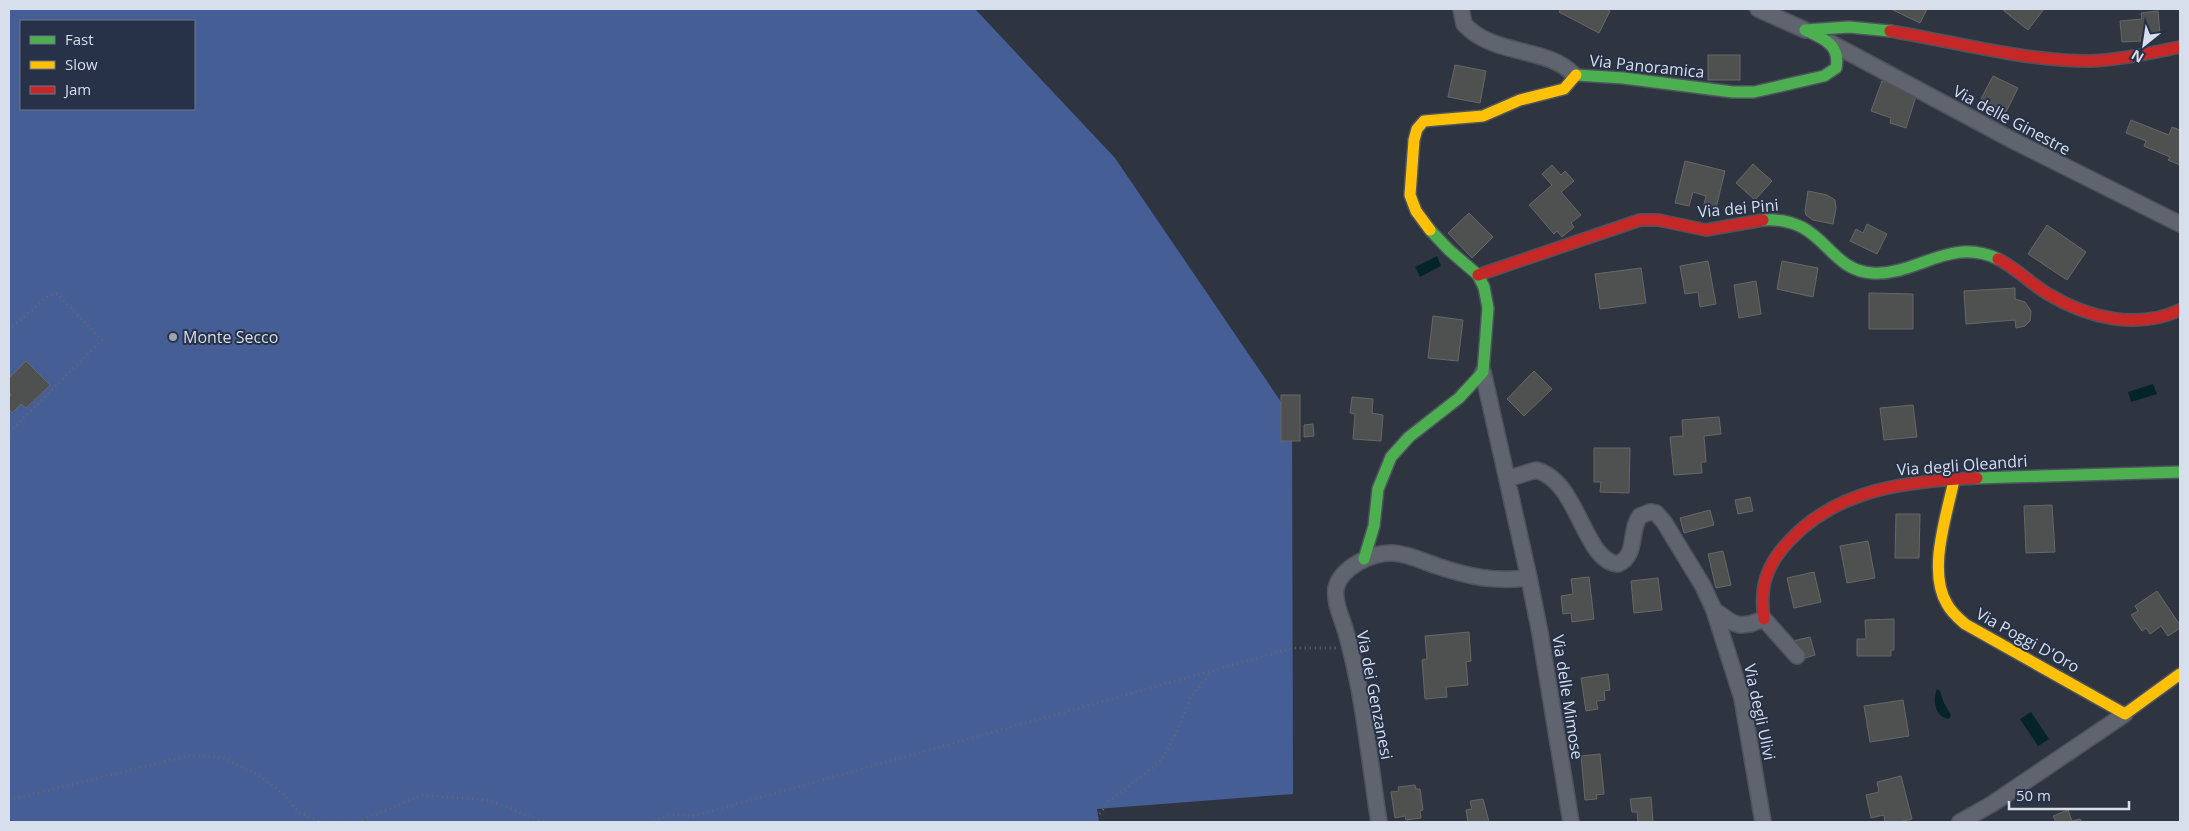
<svg xmlns="http://www.w3.org/2000/svg" width="2189" height="831" font-family="'Open Sans',sans-serif">
<style>
.forest{fill:#455e95;fill-rule:evenodd}
.water{fill:#04242a}
.building{fill:#4f5050;stroke:#686767}
.lines{fill:none;stroke-linecap:round;stroke-linejoin:round}
.street-casing{stroke:#4e545e;stroke-width:18}
.fast-casing{stroke:#4e545e;stroke-width:14}
.slow-casing{stroke:#4e545e;stroke-width:14}
.jam-casing{stroke:#4e545e;stroke-width:14}
.path{stroke:#63676f;stroke-width:3;stroke-dasharray:1 4;stroke-linecap:butt}
.street{stroke:#60646e;stroke-width:15}
.fast{stroke:#4caf50;stroke-width:11}
.slow{stroke:#ffc107;stroke-width:11}
.jam{stroke:#c62828;stroke-width:11}
.poi-dot{fill:#9ca3b0;stroke:#273248;stroke-width:2}
.labels{text-anchor:middle;stroke-width:4;stroke-linejoin:round;paint-order:stroke}
.street-label{font-size:16px;fill:#d7deec;stroke:#273248}
.poi-label{font-size:16px;fill:#d7deec;stroke:#273248;text-anchor:start}
</style>
<rect width="100%" height="100%" fill="#2f3540"/>
<!-- forest -->
<path class="forest" d="M9 9H975L1115 158 1292 418 1293 794 1097 809 1099 822H9ZM21 21H194V109H21Z"/>
<!-- water -->
<g class="water">
<polygon points="1437,256 1441,266 1420,277 1415,267"/>
<polygon points="2153,384 2157,394 2131,402 2128,392"/>
<path d="M1937 689 1940 691 1944 703 1951 715 1949 719C1935 717 1932 700 1937 689Z"/>
<polygon points="2031,712 2049,739 2038,746 2020,719"/>
</g>
<!-- building -->
<g class="building">
<polygon points="1561,9 1606,9 1610,11 1599,33 1559,12"/>
<polygon points="1891,9 1927,9 1920,23"/>
<polygon points="2005,9 2044,9 2028,30 2004,11"/>
<polygon points="2158,11 2160,34 2140,36 2141,41 2122,42 2120,21 2142,19 2141,13"/>
<rect x="1708" y="55" width="32" height="25"/>
<polygon points="1455,65 1486,71 1480,103 1448,97"/>
<polygon points="1993,76 2018,88 2006,112 1981,99"/>
<polygon points="1882,81 1917,93 1906,128 1890,123 1891,118 1871,111"/>
<polygon points="2131,120 2169,135 2172,127 2180,130 2180,165 2168,160 2170,157 2144,146 2146,141 2126,133"/>
<polygon points="1685,161 1725,171 1715,212 1703,209 1706,196 1693,192 1689,206 1675,203"/>
<polygon points="1753,164 1772,181 1755,200 1736,183"/>
<polygon points="1552,165 1561,175 1565,171 1574,181 1561,192 1581,215 1571,223 1574,227 1562,237 1557,231 1554,234 1529,205 1552,185 1542,174"/>
<polygon points="1808,191 1827,195 1835,200 1836,208 1833,224 1813,220 1806,215 1805,211"/>
<polygon points="1469,213 1493,237 1472,258 1448,233"/>
<polygon points="1867,224 1887,234 1877,254 1850,241 1856,229 1863,233"/>
<polygon points="2047,225 2086,252 2067,280 2028,254"/>
<polygon points="1708,261 1716,304 1700,307 1698,292 1685,294 1680,266"/>
<polygon points="1782,261 1818,268 1813,297 1777,289"/>
<polygon points="1641,268 1646,303 1600,309 1595,274"/>
<polygon points="1756,281 1761,314 1739,318 1734,285"/>
<polygon points="2015,288 2015,299 2025,302 2031,311 2030,321 2025,326 2016,328 2015,320 1966,324 1964,291"/>
<polygon points="1869,293 1913,294 1913,329 1869,329"/>
<polygon points="1433,316 1463,320 1458,361 1428,358"/>
<polygon points="26,361 50,385 26,408 21,404 12,413 9,409 9,397 11,395 9,392 9,378"/>
<polygon points="1534,371 1552,389 1524,416 1507,399"/>
<rect x="1281" y="395" width="19" height="46"/>
<polygon points="1352,397 1373,399 1372,413 1383,415 1381,441 1353,439 1355,414 1350,413"/>
<polygon points="1913,405 1917,437 1884,440 1880,408"/>
<polygon points="1719,417 1721,434 1704,436 1706,462 1701,462 1702,473 1674,475 1670,437 1683,436 1682,420"/>
<polygon points="1313,424 1314,436 1304,437 1304,425"/>
<polygon points="1594,448 1630,448 1629,493 1600,492 1601,482 1594,482"/>
<polygon points="1750,497 1753,511 1738,514 1735,500"/>
<polygon points="2052,505 2055,552 2026,553 2024,506"/>
<polygon points="1710,510 1714,525 1684,533 1680,518"/>
<polygon points="1896,514 1920,514 1919,558 1895,558"/>
<polygon points="1868,541 1875,578 1847,583 1840,546"/>
<polygon points="1723,551 1731,585 1716,588 1708,554"/>
<polygon points="1814,572 1821,602 1794,608 1787,578"/>
<polygon points="1589,577 1594,619 1572,622 1571,613 1563,614 1561,596 1573,594 1571,579"/>
<polygon points="1658,578 1662,610 1634,613 1631,581"/>
<polygon points="2157,591 2180,625 2180,628 2168,636 2161,626 2150,634 2146,628 2142,631 2131,615 2138,611 2135,606"/>
<polygon points="1894,619 1894,650 1891,650 1891,656 1857,656 1857,639 1866,639 1865,620"/>
<polygon points="1469,632 1471,661 1466,662 1468,685 1446,687 1447,697 1425,699 1422,660 1427,659 1425,636"/>
<polygon points="1810,637 1815,655 1802,659 1793,641"/>
<polygon points="1608,674 1610,690 1604,691 1605,700 1596,701 1598,709 1586,711 1581,678"/>
<polygon points="1903,700 1909,736 1870,742 1864,706"/>
<polygon points="1600,754 1604,794 1596,795 1597,799 1585,800 1581,756"/>
<polygon points="1901,776 1912,819 1899,822 1885,822 1884,815 1871,818 1866,795 1879,792 1877,782"/>
<polygon points="1415,785 1416,789 1420,789 1423,810 1420,811 1421,818 1406,820 1405,816 1395,818 1391,792 1399,791 1398,787"/>
<polygon points="1651,797 1653,822 1638,822 1637,812 1632,812 1630,799"/>
<polygon points="1483,799 1489,822 1468,822 1466,810 1472,809 1470,801"/>
<polygon points="2068,810 2072,821 2080,819 2082,822 2056,822 2053,816"/>
</g>
<g class="lines">
<!-- street casing -->
<g class="street-casing">
<g id="street">
<path d="M1461 9 1464 24C1494 57 1548 46 1574 75"/>
<polyline points="1758,9 1805,30"/>
<polyline points="1831,43 2012,140 2180,224"/>
<polyline points="1483,372 1507,479"/>
<polyline points="1529,578 1540,633 1571,822"/>
<polyline points="1714,610 1742,698 1763,822"/>
<path d="M1379 822C1372 777 1367 732 1359 688 1355 668 1351 648 1345 629 1341 616 1334 602 1336 588 1341 567 1373 552 1393 553 1409 554 1422 561 1437 566 1470 577 1494 582 1529 578L1507 479 1536 470C1579 481 1583 561 1618 564 1638 555 1629 530 1640 516L1650 512 1656 513 1664 522 1703 586 1714 610 1731 622 1740 625 1750 624 1764 619 1797 656"/>
<polyline points="1960,822 1992,804 2125,714"/>
</g>
</g>
<!-- fast casing -->
<g class="fast-casing">
<g id="fast">
<path d="M1576 75 1623 78 1733 92H1754L1824 76 1836 68C1841 45 1823 38 1805 30L1849 27 1890 31"/>
<path d="M1763 220C1825 216 1826 270 1872 273 1917 276 1950 236 1998 259"/>
<polyline points="1977,478 2180,472"/>
<polyline points="1364,559 1374,526 1378,489 1391,457 1409,437 1459,398 1483,372 1488,308 1484,287 1478,275 1449,250 1430,230"/>
</g>
</g>
<!-- slow casing -->
<g class="slow-casing">
<g id="slow">
<polyline points="1430,230 1416,211 1410,195 1414,140 1417,129 1424,121 1483,116 1520,100 1564,89 1576,75"/>
<path d="M1954 480C1947 515 1927 571 1947 604 1951 612 1958 618 1965 624L2125 714 2180 674"/>
</g>
</g>
<!-- jam casing -->
<g class="jam-casing">
<g id="jam">
<path d="M1890 31C1956 42 2023 61 2090 61 2120 60 2150 53 2180 47"/>
<path d="M1998 259C2016 268 2030 283 2048 294 2088 318 2137 330 2180 310"/>
<polyline points="1478,275 1640,220 1658,220 1706,230 1763,220"/>
<path d="M1764 619C1759 586 1767 564 1790 540 1839 488 1909 481 1977 478"/>
</g>
</g>
<!-- path -->
<g class="path">
<polyline points="9,330 48,296 57,294 102,340 9,433"/>
<polyline points="9,800 187,756 222,757 258,775 284,794 298,812 321,822 356,822 423,795 488,800 545,822"/>
<polyline points="649,822 670,815 694,816 1293,648 1337,648"/>
<polyline points="1094,822 1109,801 1161,761 1178,729 1190,698 1211,672"/>
</g>
<!-- street -->
<use href="#street" class="street"/>
<!-- fast -->
<use href="#fast" class="fast"/>
<!-- slow -->
<use href="#slow" class="slow"/>
<!-- jam -->
<use href="#jam" class="jam"/>
</g>
<!-- markers -->
<circle class="poi-dot" cx="173" cy="337" r="5"/>
<g class="labels">
<!-- street labels -->
<g class="street-label">
<text transform="translate(1647 66) rotate(6)" y="6">Via Panoramica</text>
<text transform="translate(2012 120) rotate(28)" y="6">Via delle Ginestre</text>
<text transform="translate(1738 208) rotate(-5)" y="6">Via dei Pini</text>
<text transform="translate(1962 465) rotate(-4)" y="6">Via degli Oleandri</text>
<text transform="translate(2028 640) rotate(29)" y="6">Via Poggi D'Oro</text>
<text transform="translate(1375 695) rotate(79)" y="6">Via dei Genzanesi</text>
<text transform="translate(1568 697) rotate(81)" y="6">Via delle Mimose</text>
<text transform="translate(1760 712) rotate(78)" y="6">Via degli Ulivi</text>
</g>
<!-- poi labels -->
<g class="poi-label">
<text x="183" y="343">Monte Secco</text>
</g>
</g>
<!-- border -->
<rect width="2189" height="831" fill="none" stroke="#d7deec" stroke-width="20"/>
<!-- legend -->
<rect x="20" y="20" width="175" height="90" fill="#273248" stroke="#6d778a"/>
<rect x="30" y="36" width="25" height="8" fill="#4caf50" stroke="#6d778a"/>
<text x="65" y="45" font-size="15" fill="#d7deec">Fast</text>
<rect x="30" y="61" width="25" height="8" fill="#ffc107" stroke="#6d778a"/>
<text x="65" y="70" font-size="15" fill="#d7deec">Slow</text>
<rect x="30" y="86" width="25" height="8" fill="#c62828" stroke="#6d778a"/>
<text x="65" y="95" font-size="15" fill="#d7deec">Jam</text>
<!-- north arrow -->
<g transform="translate(2144 45) rotate(210)" stroke="#273248" stroke-width="4" paint-order="stroke">
<path d="M0-4L9 19L0 12L-9 19Z" fill="#d7deec"/>
<text y="-8" font-size="14" font-weight="bold" text-anchor="middle" fill="#d7deec">N</text>
</g>
<!-- scale -->
<path d="M2009 801v8h120v-8" fill="none" stroke="#d7deec" stroke-width="2.5"/>
<text x="2016" y="801" font-size="15" fill="#d7deec" stroke="#273248" stroke-width="4" paint-order="stroke">50 m</text>
</svg>
